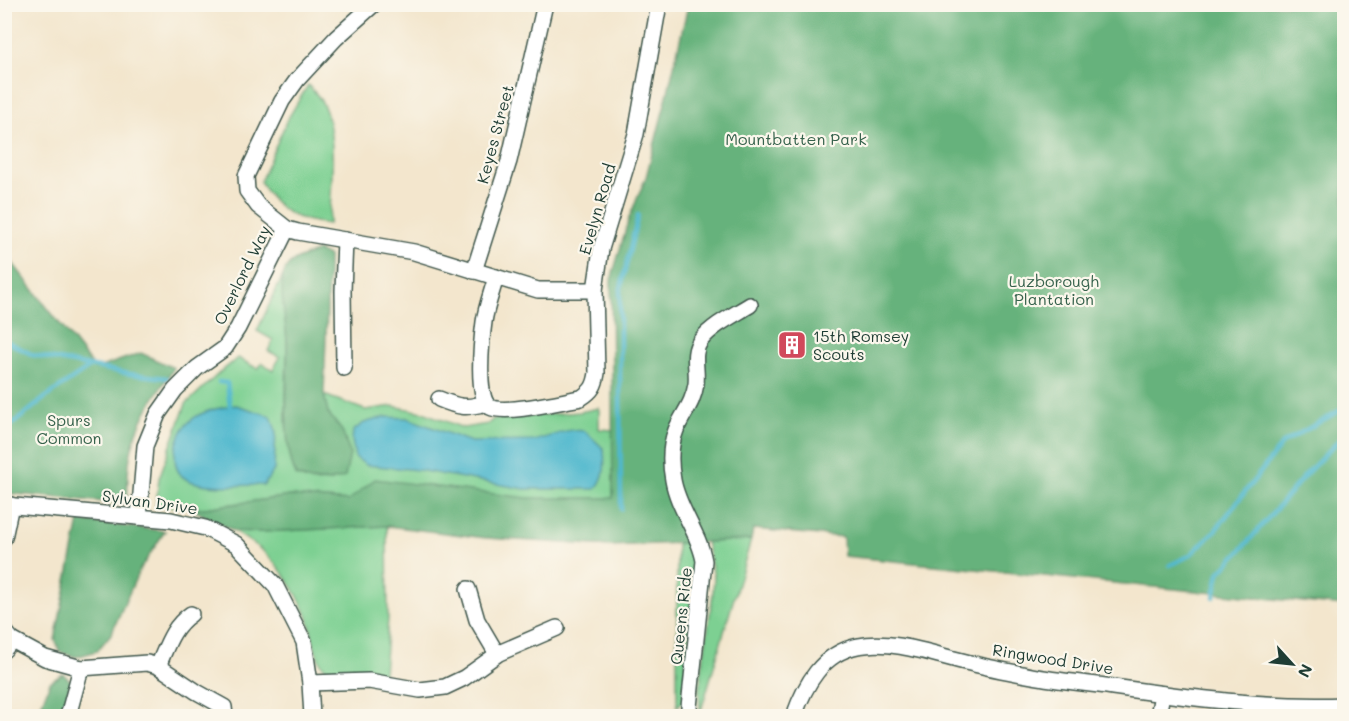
<svg xmlns="http://www.w3.org/2000/svg" width="1349" height="721" font-family="Mali,sans-serif">
<style>
.green{fill:#7dd092;stroke:#4e8663;stroke-width:1.5}
.forest{fill:#66b27c;stroke:#427858;stroke-width:1.5}
.water{fill:#4fb8cd;stroke:#377a80;stroke-width:1.5}
.lines{fill:none;stroke-linecap:round;stroke-linejoin:round}
.stream{stroke:#4fb8cd;stroke-width:4.5}
.minor-casing{stroke:#3f564b;stroke-width:18}
.minor{stroke:#fff;stroke-width:15}
.labels{text-anchor:middle;stroke-width:4.5;stroke-linejoin:round;paint-order:stroke}
.street-label{font-size:16px;fill:#1f3d34;stroke:#fbf7ec}
.park-label{font-size:16px;fill:#36624c;stroke:#fbf7ec}
.poi-label{font-size:16px;fill:#1f3d34;stroke:#fbf7ec;text-anchor:start}
</style>
<rect width="100%" height="100%" fill="#fbf7ec"/>
<filter id="ink" filterUnits="userSpaceOnUse"><feTurbulence type="fractalNoise" baseFrequency=".0167" numOctaves="2"/><feDisplacementMap in="SourceGraphic" scale="12" xChannelSelector="R" yChannelSelector="G"/><feConvolveMatrix kernelMatrix="1 2 1 2 8 2 1 2 1" color-interpolation-filters="sRGB"/></filter>
<filter id="wash" filterUnits="userSpaceOnUse"><feTurbulence type="fractalNoise" baseFrequency=".008" numOctaves="4" result="noise"/><feDisplacementMap in="SourceGraphic" scale="24" xChannelSelector="R" yChannelSelector="G"/><feGaussianBlur stdDeviation="1.35" result="paint"/><feColorMatrix in="noise" values="0 0 0 0 0 0 0 0 0 0 0 0 0 0 0 0 0 1.4 0 .05"/><feComposite in="paint" operator="in"/></filter>
<g filter="url(#wash)">
<rect width="100%" height="100%" fill="#f3e6cd"/>
<!-- green -->
<g class="green">
<path d="M308 85C312 90 317 94 320 99 339 128 331 190 329 224 296 221 278 212 260 182L287 120Z"/>
<path d="M283 275C283 298 286 321 287 344 287 384 281 440 296 476L313 482 332 481 342 431 328 413 324 395 365 410 393 406 423 412 463 428 488 424 493 419 580 412 599 408V429L614 430 613 498 349 501 291 496 205 508 156 506 159 478 186 404 219 373 238 358 258 369 262 363 273 370 280 357 268 351 273 340 257 331Z"/>
<path d="M387 526 388 618 384 674C366 674 340 681 325 668 313 658 313 628 306 613 296 591 281 568 264 552 255 544 244 538 234 531L260 532Z"/>
<polygon points="751,540 700,714 699,690 713,593 714,576 706,542"/>
<polygon points="692,542 695,569 683,701 677,707 677,543"/>
</g>
<!-- forest -->
<g class="forest">
<polygon points="688,5 1344,5 1344,606 844,556 843,537 753,529 751,540 609,546 486,538 387,526 260,532 234,531 188,507 205,508 291,496 348,501 375,479 527,498 613,498 611,280 629,218 646,177 668,92"/>
<path d="M318 251 328 256V276L324 395 328 413 342 431 350 454 345 477C327 483 314 482 296 476 280 436 289 383 287 340 286 324 279 290 283 276 286 260 305 256 318 251Z"/>
<path d="M4 252 95 369 141 353 174 368C155 396 136 423 130 457 127 472 128 489 127 504L5 493Z"/>
<polygon points="79,521 165,531 139,571 111,634 97,651 76,657 60,652 55,640"/>
<polygon points="63,674 71,681 61,716 37,716 50,682"/>
</g>
<!-- water -->
<g class="water">
<path d="M236 405 271 416 276 431 274 470 264 485C243 485 203 489 186 479 167 468 176 434 189 422 201 410 221 408 236 405Z"/>
<path d="M385 417 407 418 471 442 534 441 570 430 585 431 604 449C605 465 606 476 596 489H525L418 470 366 465 355 457 352 440 353 431 364 423Z"/>
</g>
<g class="lines">
<!-- stream -->
<g class="stream">
<polyline points="4,340 33,355 130,374 167,378"/>
<polyline points="620,372 620,292 638,215"/>
<polyline points="620,372 621,509"/>
<polyline points="219,382 227,383 230,406"/>
<polyline points="4,431 46,397 91,366"/>
<polyline points="1170,565 1189,556 1214,532 1283,443 1344,408"/>
<polyline points="1214,597 1219,573 1240,551 1306,474 1344,435"/>
</g>
</g>
</g>
<g filter="url(#ink)">
<g class="lines">
<!-- minor casing -->
<g class="minor-casing">
<g id="minor">
<polyline points="374,4 336,38 297,80 282,101 246,176 247,191 258,206 287,229 298,232 414,252 538,290 595,290"/>
<polyline points="474,271 509,161 545,4"/>
<path d="M496 277C492 292 486 307 484 322 482 337 475 399 490 407 506 415 562 401 581 398 592 391 595 386 597 373L595 290 601 249 636 134 659 4"/>
<polyline points="344,368 343,291 345,240"/>
<path d="M439 399C458 407 466 409 486 403"/>
<polyline points="4,505 171,520 205,528 236,544 275,585 304,642 310,683 312,716"/>
<polyline points="139,517 145,446 158,414 175,390 197,368 225,348 238,328 287,229"/>
<polyline points="4,538 11,505"/>
<polyline points="468,589 477,620 497,654"/>
<polyline points="4,630 12,640 4,650"/>
<polyline points="12,640 45,658 81,668 147,663 158,666 197,692 224,707 225,716"/>
<path d="M158 666C167 646 172 627 191 614"/>
<polyline points="310,683 369,681 420,690 445,687 464,678 499,653 557,628"/>
<polyline points="68,716 81,668"/>
<path d="M690 716 689 707 704 561C699 532 678 509 673 480 670 464 670 445 676 430 683 413 693 404 696 384 698 369 691 353 701 340 713 325 734 315 750 305"/>
<path d="M794 716C805 685 822 653 858 646 895 639 934 655 970 663 990 668 1011 672 1032 676 1059 681 1086 683 1113 687 1190 698 1267 708 1344 705"/>
<polyline points="1158,716 1162,694"/>
</g>
</g>
<!-- minor -->
<use href="#minor" class="minor"/>
</g>
</g>
<!-- icons -->
<defs>
<g id="building-square" transform="scale(1.5)"><rect x="-9" y="-9" width="18" height="18" rx="4" fill="#d1495b" stroke="#fbf7ec"/><path d="M-4-6H4V6H1V3H-1V6H-4ZM-2.5-4.3h1.7v1.8h-1.7ZM.8-4.3h1.7v1.8H.8ZM-2.5-1h1.7V.8h-1.7ZM.8-1h1.7V.8H.8Z" fill="#fff"/></g>
</defs>
<g fill-rule="evenodd">
<use href="#building-square" x="792" y="345"/>
</g>
<g class="labels">
<!-- street labels -->
<g class="street-label">
<text transform="translate(495 134) rotate(-75)" y="6">Keyes Street</text>
<text transform="translate(597 209) rotate(-74)" y="6">Evelyn Road</text>
<text transform="translate(242 275) rotate(-64)" y="6">Overlord Way</text>
<text transform="translate(150 502) rotate(8)" y="6">Sylvan Drive</text>
<text transform="translate(681 616) rotate(-84)" y="6">Queens Ride</text>
<text transform="translate(1053 659) rotate(9)" y="6">Ringwood Drive</text>
</g>
<!-- park labels -->
<g class="park-label">
<text x="796" y="145">Mountbatten Park</text>
<text x="1054" y="287">Luzborough<tspan x="1054" dy="18">Plantation</tspan></text>
<text x="69" y="426">Spurs<tspan x="69" dy="18">Common</tspan></text>
</g>
<!-- poi labels -->
<g class="poi-label">
<text x="813" y="342">15th Romsey<tspan x="813" dy="18">Scouts</tspan></text>
</g>
</g>
<!-- margin -->
<rect width="1349" height="721" fill="none" stroke="#fbf7ec" stroke-width="24"/>
<!-- north arrow -->
<g transform="translate(1292 664) rotate(117)" stroke="#fbf7ec" stroke-width="4.5" paint-order="stroke">
<path d="M0-4.5L10 22L0 15L-10 22Z" fill="#1f3d34"/>
<text y="-9" font-size="16" font-weight="bold" text-anchor="middle" fill="#1f3d34">N</text>
</g>
</svg>
